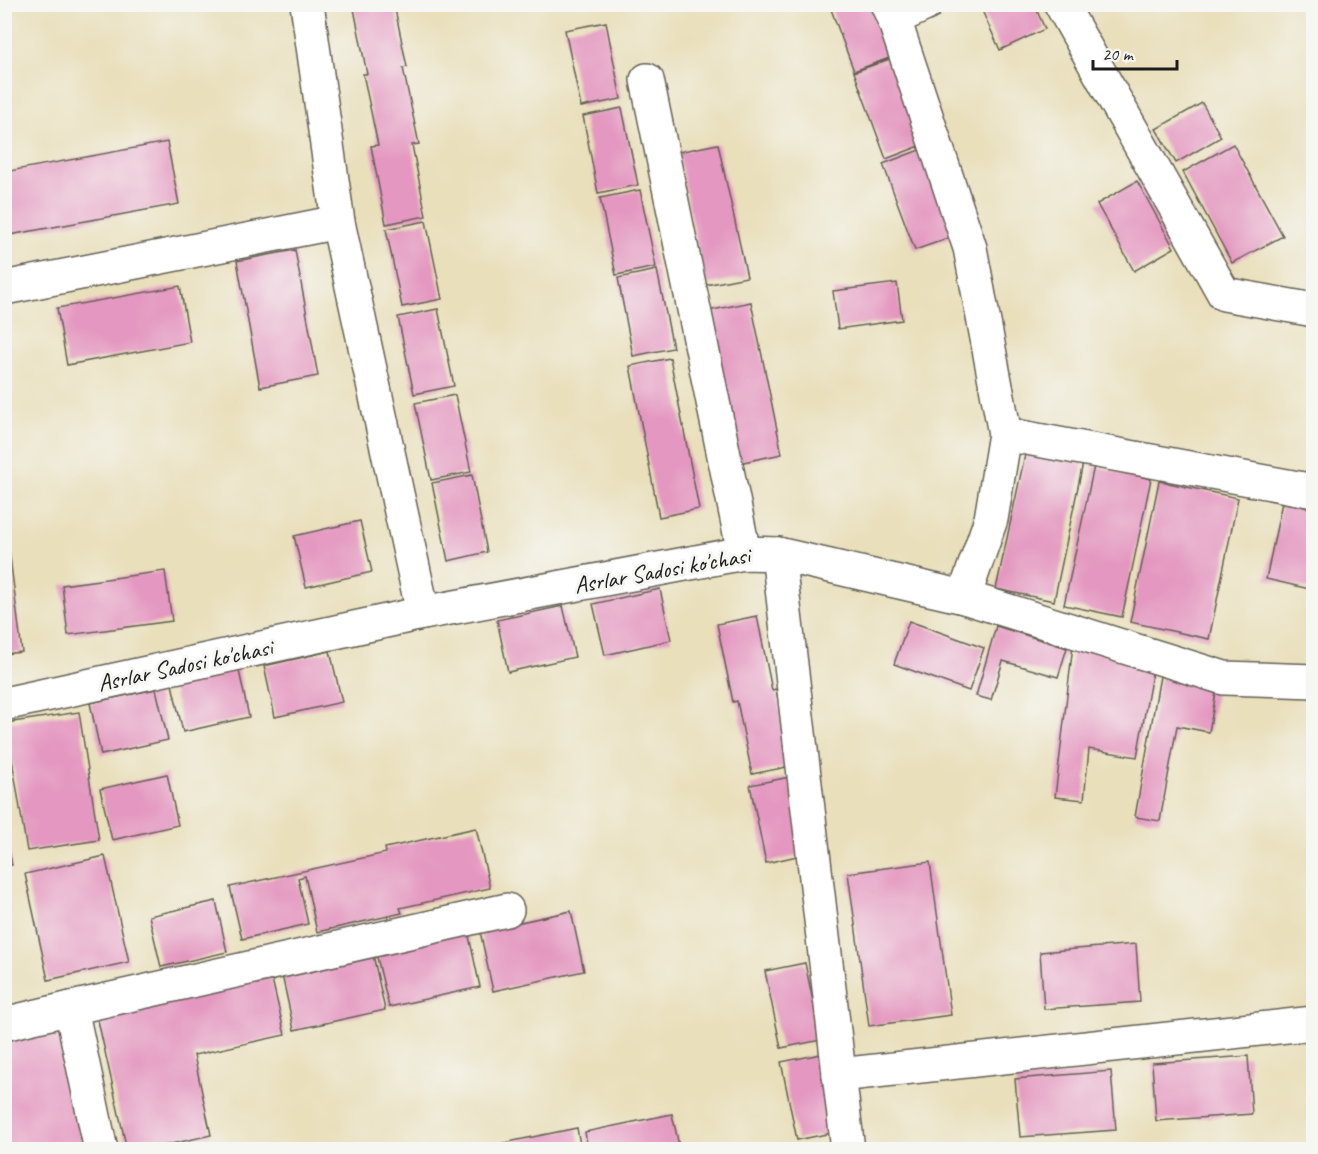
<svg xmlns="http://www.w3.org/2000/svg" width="1318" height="1154" font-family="Caveat,sans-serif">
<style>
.building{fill:#e497c0}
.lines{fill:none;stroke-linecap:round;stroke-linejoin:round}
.minor-casing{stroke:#646054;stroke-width:36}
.minor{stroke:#fff;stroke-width:33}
.labels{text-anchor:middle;stroke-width:6;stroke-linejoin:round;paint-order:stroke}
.street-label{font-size:24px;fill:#1c1c1c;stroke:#f6f6f2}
</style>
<rect width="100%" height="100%" fill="#f6f6f2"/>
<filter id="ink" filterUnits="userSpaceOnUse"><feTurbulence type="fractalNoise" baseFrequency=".0167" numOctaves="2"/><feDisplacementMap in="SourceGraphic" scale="12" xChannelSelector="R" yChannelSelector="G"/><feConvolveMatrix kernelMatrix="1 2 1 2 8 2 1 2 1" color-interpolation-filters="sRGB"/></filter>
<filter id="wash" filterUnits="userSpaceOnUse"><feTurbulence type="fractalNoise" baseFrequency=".008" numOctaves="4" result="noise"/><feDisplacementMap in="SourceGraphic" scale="24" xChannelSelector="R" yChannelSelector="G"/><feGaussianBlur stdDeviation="1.35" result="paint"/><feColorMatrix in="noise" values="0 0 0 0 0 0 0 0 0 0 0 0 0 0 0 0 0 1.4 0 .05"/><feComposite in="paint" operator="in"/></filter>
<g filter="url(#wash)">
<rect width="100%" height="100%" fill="#e9dfbb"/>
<g id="blocks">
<!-- building -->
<g class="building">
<polygon points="353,4 394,4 407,67 403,68 419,144 412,145 426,216 386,224 371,146 378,145 363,74 367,74"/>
<polygon points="829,4 873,4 892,57 854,71"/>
<polygon points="979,4 1034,4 1045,29 1000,50"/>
<polygon points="606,22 621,99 581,107 565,30"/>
<polygon points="892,58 925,144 886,159 854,72"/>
<polygon points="1202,103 1221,137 1176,163 1156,129"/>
<polygon points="622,108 638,185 598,193 583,116"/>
<polygon points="167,142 179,204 4,236 4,172"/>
<polygon points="718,144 747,277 705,285 678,152"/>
<polygon points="1233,144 1283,236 1232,263 1183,172"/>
<polygon points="922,149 955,236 915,250 883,164"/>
<polygon points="1137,181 1174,248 1134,271 1097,204"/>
<polygon points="640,190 656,267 616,275 600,198"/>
<polygon points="426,221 442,299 402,307 386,229"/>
<polygon points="295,250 318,376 260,387 237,261"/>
<polygon points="657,270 673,348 633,356 618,278"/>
<polygon points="897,283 902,320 838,329 833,291"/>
<polygon points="180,286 190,342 67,365 57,308"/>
<polygon points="751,302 782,454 734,464 703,312"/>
<polygon points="438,309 454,386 414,394 398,317"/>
<polygon points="670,358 699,509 659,517 630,366"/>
<polygon points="455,395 471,472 431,480 415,403"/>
<polygon points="1026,450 1083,463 1054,601 996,589"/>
<polygon points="1094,466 1151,479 1122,617 1064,605"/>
<polygon points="472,475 487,552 448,561 432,483"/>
<polygon points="1159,481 1238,498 1209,639 1130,622"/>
<polygon points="1282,502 1314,509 1314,590 1266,579"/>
<polygon points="360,521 372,572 306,587 294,536"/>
<polygon points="4,549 9,549 22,652 4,654"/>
<polygon points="165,571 172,621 68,635 62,585"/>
<polygon points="660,589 671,640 605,655 593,604"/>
<polygon points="563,606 575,657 508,672 497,620"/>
<polygon points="757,616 772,690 776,689 792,766 752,774 737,701 733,702 717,624"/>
<polygon points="909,621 984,648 969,691 894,664"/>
<polygon points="996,626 1067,648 1058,677 1003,661 991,700 976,696"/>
<polygon points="1073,645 1153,668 1137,757 1089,749 1084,800 1055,797"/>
<polygon points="330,651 342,702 275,717 264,666"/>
<polygon points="238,666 249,717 183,732 171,680"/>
<polygon points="1160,676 1217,687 1209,732 1177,726 1160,821 1135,817"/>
<polygon points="156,689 168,740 101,755 90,703"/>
<polygon points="79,712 99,840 27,851 6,723"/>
<polygon points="167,774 178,825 112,840 100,789"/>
<polygon points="790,777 806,854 766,863 750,785"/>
<polygon points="4,826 12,865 4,866"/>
<polygon points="476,828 490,888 400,908 402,913 317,932 305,876 298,878 308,924 242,939 230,887 386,853 385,848"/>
<polygon points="105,856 129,962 48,980 25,874"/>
<polygon points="930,862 951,1015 869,1026 848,873"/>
<polygon points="216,901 227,952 161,967 149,916"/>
<polygon points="571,911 584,971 493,991 480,931"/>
<polygon points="467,927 480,987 389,1007 375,949"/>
<polygon points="1136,944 1140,1002 1044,1009 1040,952"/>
<polygon points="372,950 385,1010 294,1030 281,970"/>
<polygon points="805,963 821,1040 781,1048 765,971"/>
<polygon points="271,975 285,1035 194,1055 211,1135 145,1150 127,1150 97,1016"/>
<polygon points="58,1019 86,1146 71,1150 4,1150 4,1031"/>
<polygon points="821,1054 837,1132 797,1140 781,1062"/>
<polygon points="1248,1056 1252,1114 1156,1121 1152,1063"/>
<polygon points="1111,1071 1116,1130 1020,1137 1015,1079"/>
<polygon points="672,1114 680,1150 588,1150 585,1132"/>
<polygon points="577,1128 581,1150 491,1150 489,1146"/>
</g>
</g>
</g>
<g filter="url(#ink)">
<use href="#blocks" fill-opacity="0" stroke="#646054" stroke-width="1.5"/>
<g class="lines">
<!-- minor casing -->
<g class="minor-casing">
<g id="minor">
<polyline points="307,4 338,222 423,613"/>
<polyline points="887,4 894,19 970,248 1005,434"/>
<polyline points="1061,4 1224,294 1314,310"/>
<polyline points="894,19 926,4"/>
<polyline points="647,80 744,553"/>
<polyline points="4,288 338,222"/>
<polyline points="778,554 848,1150"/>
<polyline points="964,597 991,519 1005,434 1314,491"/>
<polyline points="4,704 423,613 744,553 778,554 964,597 1224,678 1314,681"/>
<polyline points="4,1024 71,1008"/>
<polyline points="839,1075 1314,1023"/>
<polyline points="101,1150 71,1008 507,910"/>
</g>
</g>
<!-- minor -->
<use href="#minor" class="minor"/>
</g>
</g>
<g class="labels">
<!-- street labels -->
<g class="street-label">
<text transform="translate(662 570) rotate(-10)" y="8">Asrlar Sadosi ko'chasi</text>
<text transform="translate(185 665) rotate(-12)" y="8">Asrlar Sadosi ko'chasi</text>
</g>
</g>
<!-- margin -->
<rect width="1318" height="1154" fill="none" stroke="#f6f6f2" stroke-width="24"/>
<!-- scale -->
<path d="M1093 60v9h84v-9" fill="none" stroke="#1c1c1c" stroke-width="3"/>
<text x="1102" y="60" font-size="18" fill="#1c1c1c" stroke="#f6f6f2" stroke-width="4.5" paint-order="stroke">20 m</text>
</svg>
